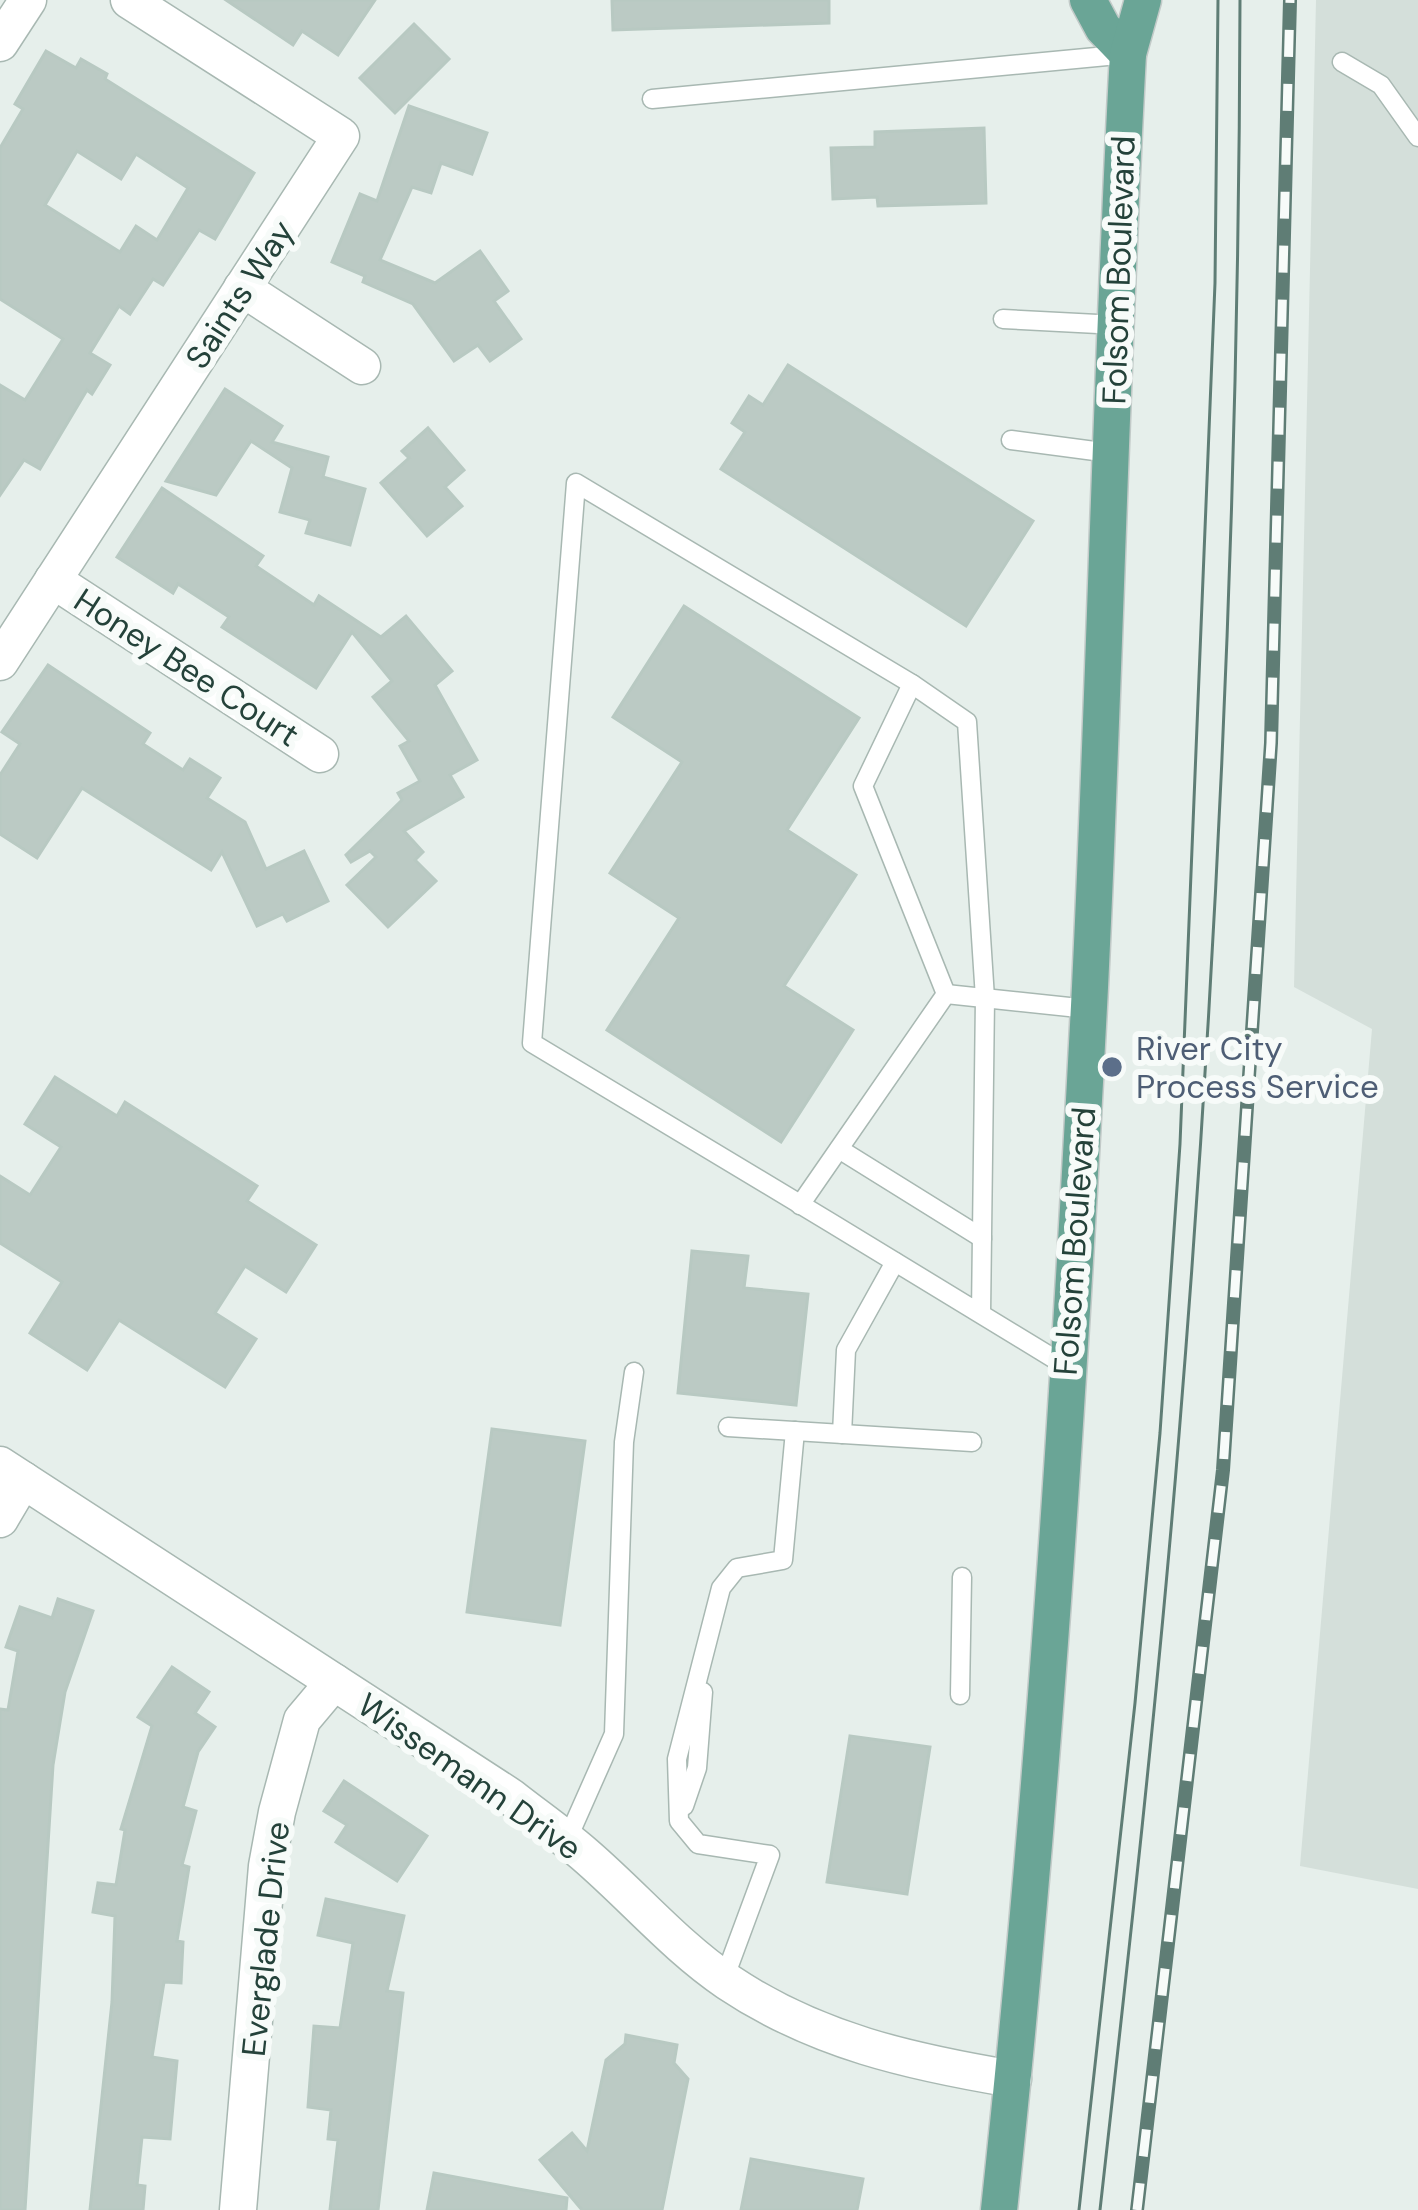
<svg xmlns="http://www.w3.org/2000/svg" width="1418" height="2210" font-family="'DM Sans',sans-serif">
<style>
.built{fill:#d4dfda}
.building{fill:#bbcac4;stroke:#b8c9c2;stroke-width:3;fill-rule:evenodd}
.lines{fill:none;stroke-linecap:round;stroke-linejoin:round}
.service-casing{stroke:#a8b8b2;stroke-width:21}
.minor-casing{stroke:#a8b8b2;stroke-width:39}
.tertiary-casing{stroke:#a8b8b2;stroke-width:39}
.primary-casing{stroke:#c2cac8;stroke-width:39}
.service{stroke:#fff;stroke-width:18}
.minor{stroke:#fff;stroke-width:36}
.tertiary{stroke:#fff;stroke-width:36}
.primary{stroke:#6aa596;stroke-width:36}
.tram{stroke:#5f7d75;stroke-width:3}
.rail-casing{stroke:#5f7d75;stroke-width:14}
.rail{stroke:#f7fbf9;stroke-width:9;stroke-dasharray:27;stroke-linecap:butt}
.service-dot{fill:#5c6f8a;stroke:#f7fbf9;stroke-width:4.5}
.labels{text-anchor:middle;stroke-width:12;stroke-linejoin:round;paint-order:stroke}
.street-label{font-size:33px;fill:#24423a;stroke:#f7fbf9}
.service-label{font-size:33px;fill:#4e5e75;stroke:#f7fbf9;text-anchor:start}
</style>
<rect width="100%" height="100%" fill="#e6efeb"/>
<!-- built -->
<polygon class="built" points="1316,0 1418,0 1418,1889 1300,1866 1372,1029 1294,987"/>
<!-- building -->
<g class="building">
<polygon points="226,0 375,0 338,55 302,31 293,45"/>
<polygon points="612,0 829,0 829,23 613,30"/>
<polygon points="414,24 449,59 395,113 360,78"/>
<path d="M46 51 76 68 81 59 107 74 105 79 254 173 215 239 199 230 163 285 153 279 130 314 119 306 90 353 110 365 92 394 87 390 40 469 24 460 0 495V385L25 400 63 339 0 299V148L23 109 15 104ZM77 151 121 179 136 154 188 188 157 240 136 226 120 252 45 205Z"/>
<polygon points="409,106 487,133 472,174 441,163 431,193 412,187 380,260 435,283 480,251 508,291 494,301 521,339 490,361 478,345 454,361 413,304 363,282 365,276 332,262 360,194 377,201"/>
<polygon points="984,128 986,203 878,206 877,197 833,199 831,148 875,147 875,132"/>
<polygon points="788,365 1033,521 966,626 721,469 745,432 732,423 749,396 763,405"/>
<polygon points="225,389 282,426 272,442 328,457 323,477 365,489 350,545 306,533 310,520 280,512 292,468 251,441 216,495 166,481"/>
<polygon points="428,428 464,470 445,487 462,506 427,536 381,483 409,458 402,451"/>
<polygon points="162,488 263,556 256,566 314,605 319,596 381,637 406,616 452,671 435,685 477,760 450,775 463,797 404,831 423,852 415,860 436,881 388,927 347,885 376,857 370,851 351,862 346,855 402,800 398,793 420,781 400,746 409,741 373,697 392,681 352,632 316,688 222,627 229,617 178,584 173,593 117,557"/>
<polygon points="684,606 859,718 787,830 856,875 784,986 853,1030 781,1142 607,1030 679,918 610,873 682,762 613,717"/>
<polygon points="48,665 150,733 143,744 183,770 190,759 220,778 207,798 245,822 266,869 304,851 328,901 287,921 283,914 257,926 222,852 211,870 82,788 37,858 0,834 0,775 20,744 2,732"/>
<polygon points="55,1077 117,1116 125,1102 257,1186 247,1201 316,1245 286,1292 245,1266 215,1313 256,1339 225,1387 119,1320 87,1370 30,1333 62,1282 0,1243 0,1176 30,1195 61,1147 25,1124"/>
<polygon points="692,1251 748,1256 744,1288 808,1294 796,1405 678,1393"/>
<polygon points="492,1429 585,1441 560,1625 467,1612"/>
<polygon points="58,1599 93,1611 65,1692 53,1765 25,2210 0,2210 0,1709 8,1710 18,1651 6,1647 20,1607 52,1618"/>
<polygon points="172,1667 209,1692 195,1713 215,1727 198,1752 183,1807 196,1811 182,1865 189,1867 177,1941 183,1942 181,1983 164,1982 152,2057 177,2061 170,2139 142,2137 137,2185 145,2186 143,2210 90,2210 112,2002 115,1916 93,1912 98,1883 116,1885 125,1830 121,1829 152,1726 138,1717"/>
<polygon points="850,1736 930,1747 907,1894 827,1882"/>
<polygon points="344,1781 427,1836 397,1881 336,1842 347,1825 324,1811"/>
<polygon points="326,1899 404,1916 387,1991 403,1993 378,2210 330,2210 338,2140 328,2139 331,2110 308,2107 314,2026 340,2028 353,1943 318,1935"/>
<polygon points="626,2035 677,2045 674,2063 688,2079 662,2210 582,2210 540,2160 572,2133 587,2151 606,2060 625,2044"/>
<polygon points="751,2159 863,2179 857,2210 741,2210"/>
<polygon points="434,2173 567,2198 566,2210 427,2210"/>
</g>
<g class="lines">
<!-- service casing -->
<g class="service-casing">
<g id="service">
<polyline points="1342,62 1381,85 1418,137"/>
<polyline points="652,99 1128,54"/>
<polyline points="1003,319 1117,325"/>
<polyline points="1011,440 1110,453"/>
<polyline points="946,994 1088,1009"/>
<polyline points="839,1149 982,1238"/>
<polyline points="800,1205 946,994 863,786 912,684"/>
<path d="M981 1314 985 998 967 722 912 684 576 483 532 1043C710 1150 889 1257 1066 1366"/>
<polyline points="728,1427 972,1442"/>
<polyline points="842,1434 846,1350 895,1262"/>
<polyline points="960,1695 962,1577"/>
<polyline points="684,1806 697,1768 703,1692"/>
<polyline points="567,1840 614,1734 624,1442 634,1372"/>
<polyline points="724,1979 770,1855 698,1844 679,1821 677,1759 721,1588 737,1568 783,1560 795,1431"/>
</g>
</g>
<!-- minor casing -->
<g class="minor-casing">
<g id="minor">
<polyline points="0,43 28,0"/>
<polyline points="242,288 362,366"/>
<polyline points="53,580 320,754"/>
<polyline points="0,662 341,136 129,0"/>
<polyline points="0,1519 23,1480"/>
<polyline points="238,2210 267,1866 277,1812 302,1720 334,1682"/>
</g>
</g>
<!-- tertiary casing -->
<g class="tertiary-casing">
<path id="tertiary" d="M0 1465 511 1797C535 1816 561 1834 584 1854 633 1896 675 1946 728 1982 816 2041 911 2062 1013 2079"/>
</g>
<!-- primary casing -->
<g class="primary-casing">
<g id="primary">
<polyline points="1088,0 1103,28 1128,54"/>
<path d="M999 2210C1043 1804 1069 1394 1090 987 1105 676 1111 365 1128 54L1143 0"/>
</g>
</g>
<!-- service -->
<use href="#service" class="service"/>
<!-- minor -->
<use href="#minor" class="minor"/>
<!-- tertiary -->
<use href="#tertiary" class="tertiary"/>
<!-- primary -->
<use href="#primary" class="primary"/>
<!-- tram -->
<g class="tram">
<polyline points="1079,2210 1135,1703 1160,1433 1180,1144 1215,283 1218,0"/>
<path d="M1100 2210C1129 1952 1158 1694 1179 1435 1218 958 1239 478 1240 0"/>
</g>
<!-- rail casing -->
<g class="rail-casing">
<polyline id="rail" points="1137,2210 1223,1470 1271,743 1290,0"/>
</g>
<!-- rail -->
<use href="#rail" class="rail"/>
</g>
<!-- markers -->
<circle class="service-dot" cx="1112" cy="1067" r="12"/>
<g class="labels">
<!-- street labels -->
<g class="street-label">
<text transform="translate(1118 270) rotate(-88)" y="12">Folsom Boulevard</text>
<text transform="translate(239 294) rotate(-57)" y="12">Saints Way</text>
<text transform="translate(187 667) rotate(33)" y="12">Honey Bee Court</text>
<text transform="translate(1074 1241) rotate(-86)" y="12">Folsom Boulevard</text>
<text transform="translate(470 1776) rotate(35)" y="12">Wissemann Drive</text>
<text transform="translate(265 1939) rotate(-84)" y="12">Everglade Drive</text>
</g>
<!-- service labels -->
<g class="service-label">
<text x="1136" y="1060">River City<tspan x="1136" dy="38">Process Service</tspan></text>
</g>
</g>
</svg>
